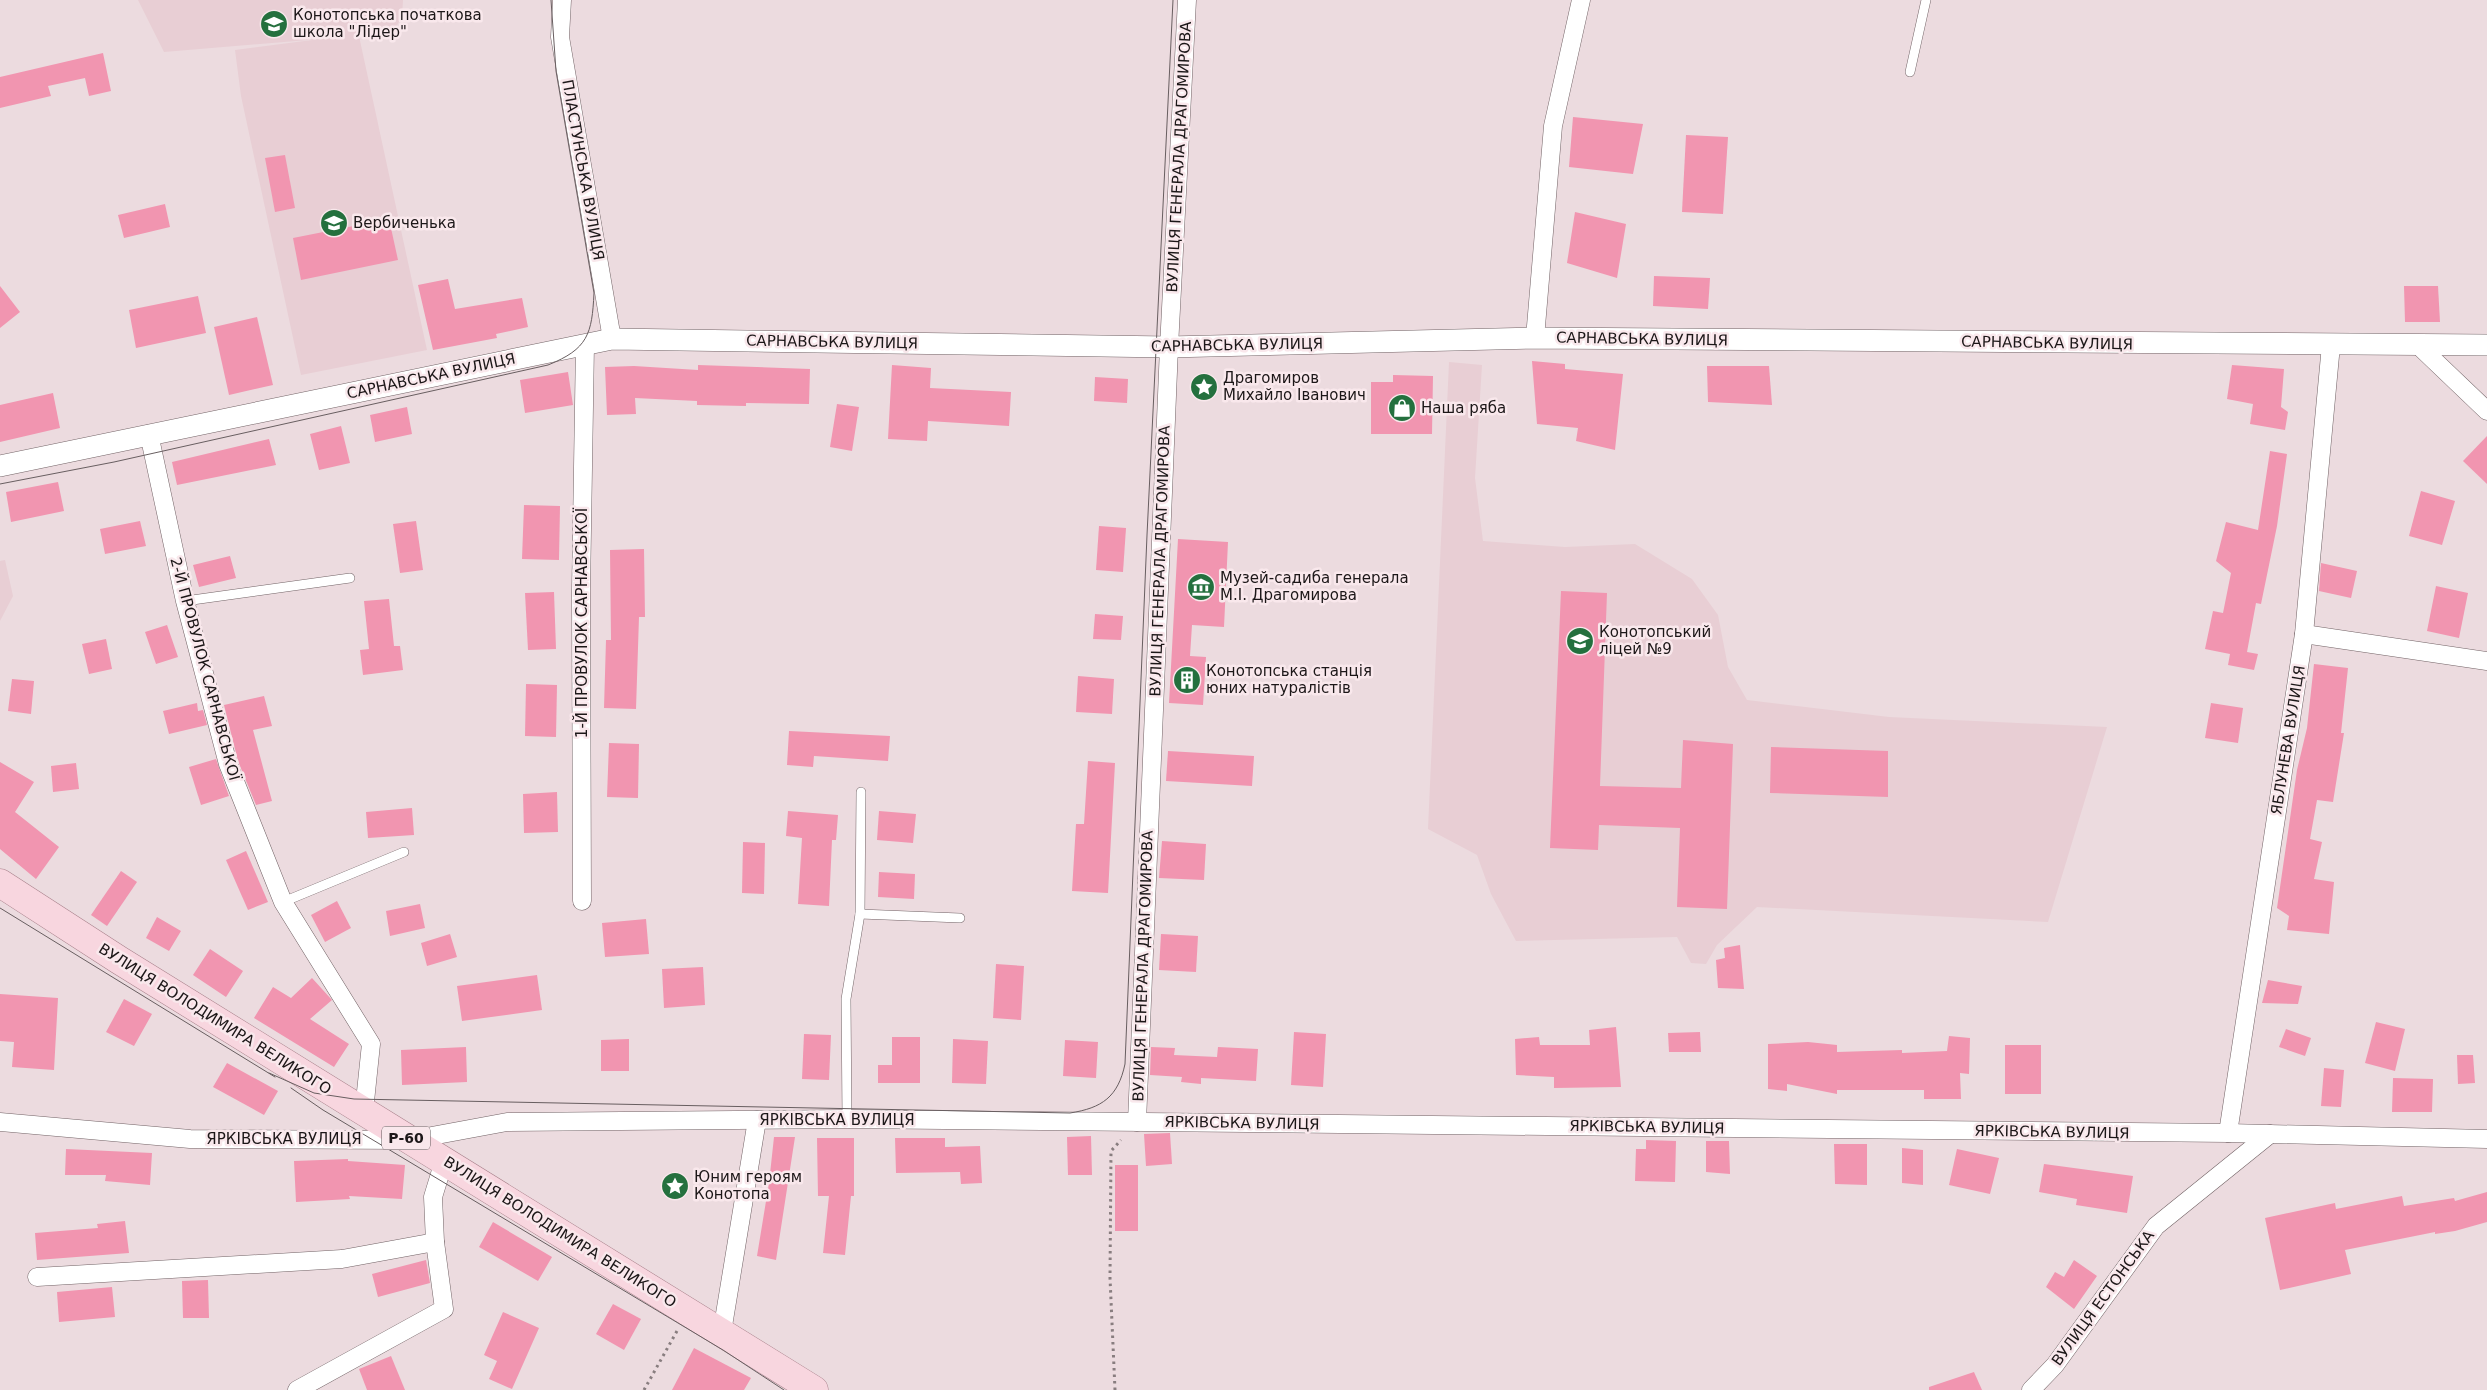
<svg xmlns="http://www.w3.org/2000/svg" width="2487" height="1390" font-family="'DejaVu Sans',sans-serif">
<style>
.built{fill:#e8ced4}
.building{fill:#f195b0}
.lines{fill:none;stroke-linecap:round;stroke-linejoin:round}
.service-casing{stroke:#726366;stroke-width:10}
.minor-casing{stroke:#726366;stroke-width:19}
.tertiary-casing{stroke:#726366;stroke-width:22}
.primary-casing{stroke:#a8818b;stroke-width:29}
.path{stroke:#887d7f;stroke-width:3;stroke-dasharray:2.5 4;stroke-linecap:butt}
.service{stroke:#fff;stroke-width:9}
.minor{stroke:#fff;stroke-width:18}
.tertiary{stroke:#fff;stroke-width:21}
.primary{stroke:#f8d6df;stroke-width:28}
.tram{stroke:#685e60;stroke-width:1}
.labels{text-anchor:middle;stroke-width:5;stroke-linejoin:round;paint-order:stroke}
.shield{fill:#f9e8ec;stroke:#5e5658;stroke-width:1}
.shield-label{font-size:14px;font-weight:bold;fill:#1c1718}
.poi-label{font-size:15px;fill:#1c1718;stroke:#f9e8ec;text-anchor:start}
.street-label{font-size:15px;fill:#1c1718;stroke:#f9e8ec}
</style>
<rect width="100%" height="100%" fill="#ecdbdf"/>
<!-- built -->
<g class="built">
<polygon points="138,0 403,0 402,16 393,33 359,36 427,350 301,375 241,96 235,50 320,39 164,52"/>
<polygon points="1449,362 1482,365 1475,478 1483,541 1565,547 1635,544 1692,579 1718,615 1728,667 1747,700 1889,717 2107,727 2048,922 1757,907 1717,945 1706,964 1691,963 1677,937 1516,941 1491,894 1477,855 1428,829"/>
<polygon points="5,560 13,596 0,621 0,561"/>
</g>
<!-- building -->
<g class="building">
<polygon points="103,53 111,91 89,96 85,78 48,86 51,96 0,108 0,77"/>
<polygon points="1573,117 1643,124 1633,174 1569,167"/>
<polygon points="1686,135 1728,137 1723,214 1682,212"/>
<polygon points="285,155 295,208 275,212 265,158"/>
<polygon points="165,204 170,227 124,238 118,215"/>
<polygon points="1575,212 1626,224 1617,278 1567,263"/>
<polygon points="389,219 398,260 301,280 293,238"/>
<polygon points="1654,276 1710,278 1708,309 1653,306"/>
<polygon points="448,279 455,309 522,298 528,327 496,334 497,338 433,350 418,285"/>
<polygon points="0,286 20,312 0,328"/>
<polygon points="2404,286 2438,286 2440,322 2405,322"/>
<polygon points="198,296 206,333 136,348 129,310"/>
<polygon points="257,317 273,385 229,395 214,327"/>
<polygon points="1532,361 1565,364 1565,369 1623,374 1615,450 1576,441 1578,428 1537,424"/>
<polygon points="698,365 810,369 809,404 746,403 746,406 697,405 697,401 635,398 636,414 607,415 605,367 634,366 698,370"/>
<polygon points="892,365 931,368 930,388 1011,392 1009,426 928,421 927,441 888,439"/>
<polygon points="2232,365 2284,369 2281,407 2288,412 2285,430 2250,424 2253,404 2227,399"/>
<polygon points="1707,366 1769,366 1772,405 1708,402"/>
<polygon points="568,372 573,405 525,413 520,380"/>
<polygon points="1393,375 1433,376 1432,434 1371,434 1371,382 1393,382"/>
<polygon points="1095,377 1128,379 1127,403 1094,401"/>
<polygon points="53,393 60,428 0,442 0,405"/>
<polygon points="837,404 859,407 852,451 830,447"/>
<polygon points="407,407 412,434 375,442 370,415"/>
<polygon points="341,426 350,463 319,470 310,434"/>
<polygon points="2487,436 2487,484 2463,461"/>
<polygon points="269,439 276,465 177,485 172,462"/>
<polygon points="2270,451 2287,454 2277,526 2261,604 2256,603 2247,652 2258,654 2254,670 2228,665 2230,654 2205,649 2213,611 2223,613 2231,573 2216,561 2226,522 2258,530"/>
<polygon points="58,482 64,511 11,522 6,492"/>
<polygon points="2421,491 2455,501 2442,545 2409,536"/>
<polygon points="524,505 560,506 559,560 522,559"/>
<polygon points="140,521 146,546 105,554 100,529"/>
<polygon points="416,521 423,570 400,573 393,524"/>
<polygon points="1099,526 1126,528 1123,572 1096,570"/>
<polygon points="1178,539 1228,542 1224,627 1192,625 1190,656 1206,657 1203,705 1169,703"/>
<polygon points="644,549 645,617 639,617 636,709 604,708 606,640 611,640 610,550"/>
<polygon points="230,556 236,578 199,587 193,565"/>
<polygon points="2321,563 2357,571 2351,598 2319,591"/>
<polygon points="2436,586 2468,593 2459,638 2427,631"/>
<polygon points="1561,591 1607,593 1600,786 1681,788 1683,740 1733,744 1727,909 1677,907 1680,828 1599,825 1598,850 1550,848"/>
<polygon points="554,592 556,649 528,650 525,593"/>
<polygon points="389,599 394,646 400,646 403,670 363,675 360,650 369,649 364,601"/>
<polygon points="1095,614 1123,616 1121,640 1093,639"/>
<polygon points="167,625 178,657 156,664 145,632"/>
<polygon points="106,639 112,669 89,674 82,644"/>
<polygon points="2314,664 2348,668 2341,733 2344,733 2333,802 2317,800 2310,839 2322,842 2314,879 2334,882 2329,934 2287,930 2289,916 2277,908 2297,770 2307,728"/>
<polygon points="1078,676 1114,679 1112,714 1076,712"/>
<polygon points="12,679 34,681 31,714 8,711"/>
<polygon points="526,684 557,685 556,737 525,736"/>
<polygon points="264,696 272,726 253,730 272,801 256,805 238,761 224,705"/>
<polygon points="197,703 198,711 203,710 207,725 169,734 163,711"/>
<polygon points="2211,703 2243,708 2238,743 2205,738"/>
<polygon points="789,731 890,736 888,761 814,756 813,767 787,765"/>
<polygon points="609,743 639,744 638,798 607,797"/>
<polygon points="1771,747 1888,751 1888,797 1770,793"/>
<polygon points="1168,751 1254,756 1252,786 1166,781"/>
<polygon points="216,759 229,796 201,805 189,767"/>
<polygon points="1088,761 1115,763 1108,893 1072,891 1076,824 1084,824"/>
<polygon points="0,762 34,782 15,812 59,847 36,879 0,849"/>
<polygon points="76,763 79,789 53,792 51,766"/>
<polygon points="557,792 558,832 524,833 523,794"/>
<polygon points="412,808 414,835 368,838 366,812"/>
<polygon points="788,811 838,815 836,840 832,840 829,906 798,904 802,838 786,836"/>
<polygon points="879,811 916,814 913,843 877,840"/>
<polygon points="1162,841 1206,844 1204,880 1159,878"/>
<polygon points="743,842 765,843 764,894 742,893"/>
<polygon points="246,851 268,902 248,910 226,860"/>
<polygon points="121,871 137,882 107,926 91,915"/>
<polygon points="879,872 915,874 914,899 878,897"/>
<polygon points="337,901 351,928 325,942 311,915"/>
<polygon points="420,904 425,928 390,936 386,911"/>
<polygon points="157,917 181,931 169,951 146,938"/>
<polygon points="646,919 649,954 605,957 602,923"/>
<polygon points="450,934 457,957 427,966 421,943"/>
<polygon points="1161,934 1198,936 1196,972 1159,970"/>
<polygon points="1740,945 1744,989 1718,988 1716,960 1725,958 1724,948"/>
<polygon points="210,949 243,971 226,997 193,975"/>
<polygon points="996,964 1024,966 1021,1020 993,1018"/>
<polygon points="703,967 705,1005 664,1008 662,969"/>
<polygon points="537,975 542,1010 462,1021 457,986"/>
<polygon points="312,978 332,1000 310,1019 349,1044 334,1067 254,1018 273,987 291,998"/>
<polygon points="2268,980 2302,986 2298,1004 2262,1003"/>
<polygon points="0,994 58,998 54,1070 12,1067 14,1042 0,1041"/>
<polygon points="124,999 152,1014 134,1046 106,1032"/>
<polygon points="2376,1022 2405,1029 2395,1071 2365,1063"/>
<polygon points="1616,1027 1621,1087 1554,1088 1554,1077 1516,1075 1515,1039 1539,1037 1540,1045 1590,1045 1589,1030"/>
<polygon points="2286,1029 2311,1038 2305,1056 2279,1047"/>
<polygon points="1294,1032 1326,1034 1323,1087 1291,1085"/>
<polygon points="1700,1032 1701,1052 1669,1052 1668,1033"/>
<polygon points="804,1034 831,1035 829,1080 802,1079"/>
<polygon points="1949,1036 1970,1038 1969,1074 1960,1073 1961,1099 1924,1099 1924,1090 1837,1090 1837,1094 1787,1084 1787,1091 1768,1089 1768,1044 1808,1042 1837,1045 1837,1052 1902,1050 1902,1053 1947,1051"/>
<polygon points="892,1037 920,1037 920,1083 878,1083 878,1065 892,1065"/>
<polygon points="629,1039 629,1071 601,1071 601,1040"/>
<polygon points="953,1039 988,1041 986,1084 952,1083"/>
<polygon points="1065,1040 1098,1042 1096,1078 1063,1076"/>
<rect x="2005" y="1045" width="36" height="49"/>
<polygon points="466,1047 467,1082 402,1085 401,1050"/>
<polygon points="1151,1047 1175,1048 1174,1055 1217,1057 1218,1047 1258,1049 1256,1081 1201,1078 1201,1084 1181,1082 1182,1077 1150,1075"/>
<polygon points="2457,1055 2473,1055 2475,1083 2458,1084"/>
<polygon points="227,1063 278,1091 264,1115 213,1087"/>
<polygon points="2324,1068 2344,1070 2341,1107 2321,1106"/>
<polygon points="2393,1078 2433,1079 2432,1112 2392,1112"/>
<polygon points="1170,1133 1172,1164 1146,1166 1144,1134"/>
<polygon points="1091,1136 1092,1175 1068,1175 1067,1137"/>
<polygon points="774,1137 795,1137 776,1260 757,1256 769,1183"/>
<polygon points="817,1138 854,1138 854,1196 851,1196 845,1255 823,1253 829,1196 818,1196"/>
<polygon points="895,1138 945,1138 945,1147 980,1146 982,1183 961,1184 960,1172 896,1173"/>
<polygon points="1646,1140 1676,1141 1675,1182 1635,1181 1636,1149 1646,1149"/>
<polygon points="1706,1141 1729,1141 1730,1174 1706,1172"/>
<polygon points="1834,1144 1867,1144 1867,1185 1835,1184"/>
<polygon points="1902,1148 1923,1150 1923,1185 1902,1183"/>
<polygon points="66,1149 152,1153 150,1185 105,1181 106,1175 65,1175"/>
<polygon points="1957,1149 1999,1158 1990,1194 1949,1185"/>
<polygon points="348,1159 348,1161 405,1165 402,1199 349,1196 350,1199 296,1202 294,1161"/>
<polygon points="2044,1164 2133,1176 2127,1213 2076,1205 2077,1199 2039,1192"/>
<rect x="1115" y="1165" width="23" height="66"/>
<polygon points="2487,1192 2487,1222 2455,1231 2435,1234 2435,1232 2345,1250 2351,1274 2280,1290 2265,1218 2335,1203 2336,1209 2402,1196 2404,1206 2454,1198 2455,1201"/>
<polygon points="125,1221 129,1253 37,1260 35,1233 98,1228 97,1224"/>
<polygon points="493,1222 552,1257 538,1281 479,1247"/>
<polygon points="426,1260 430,1283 378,1297 372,1274"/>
<polygon points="2074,1260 2097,1276 2074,1309 2046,1287 2055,1272 2064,1277"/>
<polygon points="208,1280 209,1318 183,1318 182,1281"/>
<polygon points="112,1287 115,1317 59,1322 57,1292"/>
<polygon points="613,1304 641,1319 624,1350 596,1334"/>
<polygon points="503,1312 539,1328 512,1389 489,1379 497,1361 484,1355"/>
<polygon points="694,1348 751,1378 744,1390 672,1390"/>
<polygon points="391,1356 405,1390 367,1390 359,1369"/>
<polygon points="1974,1372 1982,1390 1929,1390 1929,1387"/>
</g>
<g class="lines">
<!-- service casing -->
<g class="service-casing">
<g id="service">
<polyline points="1910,72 1926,0"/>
<polyline points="185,601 350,578"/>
<polyline points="283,902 404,852"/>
<polyline points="860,914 960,918"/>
<polyline points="847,1119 846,999 860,914 861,792"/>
</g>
</g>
<!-- minor casing -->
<g class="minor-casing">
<g id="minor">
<polyline points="562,0 560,37 612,339"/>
<polyline points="1535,338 1553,126 1581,0"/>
<polyline points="2419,346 2487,411"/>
<polyline points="149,434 185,601 228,764 283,902 371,1044 364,1111"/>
<polyline points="2304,634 2487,661"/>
<polyline points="582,901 581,591 585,344"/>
<polyline points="0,1122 190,1139 410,1140 507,1122 847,1119 2228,1133 2487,1139"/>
<polyline points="1137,1122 1169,347 1187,0"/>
<polyline points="2228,1133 2304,634 2331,345"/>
<polyline points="37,1277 342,1259 435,1242"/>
<polyline points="722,1332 757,1120"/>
<polyline points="297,1390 444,1309 435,1242 433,1197 444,1161"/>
<polyline points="2031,1390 2055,1365 2156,1226 2270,1134"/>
</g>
</g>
<!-- tertiary casing -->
<g class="tertiary-casing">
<polyline id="tertiary" points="0,466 612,339 1169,347 1535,338 2487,345"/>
</g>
<!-- primary casing -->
<g class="primary-casing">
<polyline id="primary" points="0,883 119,960 814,1390"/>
</g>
<!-- path -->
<g class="path">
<polyline points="644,1390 677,1331"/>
<polyline points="1115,1390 1110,1278 1111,1151 1121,1140"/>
</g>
<!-- service -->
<use href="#service" class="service"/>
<!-- minor -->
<use href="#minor" class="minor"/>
<!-- tertiary -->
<use href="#tertiary" class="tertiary"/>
<!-- primary -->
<use href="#primary" class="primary"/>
<!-- tram -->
<g class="tram">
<path d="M0 484 114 462 548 365C588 349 592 334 594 293L556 71 551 0"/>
<polyline points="0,908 275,1077"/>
<path d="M269 1073 314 1093 354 1099 1070 1113C1102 1108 1118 1097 1125 1064L1147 535 1173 0"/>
<polyline points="291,1088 323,1110 723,1350 784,1390"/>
</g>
</g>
<!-- icons -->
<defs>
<g id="school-disc" transform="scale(1.4375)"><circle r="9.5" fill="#24703e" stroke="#f9e8ec"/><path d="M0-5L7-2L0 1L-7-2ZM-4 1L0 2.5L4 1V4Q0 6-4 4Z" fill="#fff"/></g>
<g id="sight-disc" transform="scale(1.4375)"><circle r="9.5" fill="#24703e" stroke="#f9e8ec"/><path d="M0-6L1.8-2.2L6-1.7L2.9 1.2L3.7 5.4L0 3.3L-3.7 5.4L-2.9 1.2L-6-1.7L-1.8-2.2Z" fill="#fff"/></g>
<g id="shop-disc" transform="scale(1.4375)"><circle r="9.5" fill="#24703e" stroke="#f9e8ec"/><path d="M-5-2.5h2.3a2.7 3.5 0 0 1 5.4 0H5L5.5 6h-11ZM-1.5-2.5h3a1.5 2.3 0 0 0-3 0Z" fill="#fff"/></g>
<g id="museum-disc" transform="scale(1.4375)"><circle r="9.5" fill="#24703e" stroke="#f9e8ec"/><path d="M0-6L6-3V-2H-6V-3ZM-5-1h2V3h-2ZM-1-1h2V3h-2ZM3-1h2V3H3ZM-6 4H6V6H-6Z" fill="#fff"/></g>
<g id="building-disc" transform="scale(1.4375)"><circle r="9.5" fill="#24703e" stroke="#f9e8ec"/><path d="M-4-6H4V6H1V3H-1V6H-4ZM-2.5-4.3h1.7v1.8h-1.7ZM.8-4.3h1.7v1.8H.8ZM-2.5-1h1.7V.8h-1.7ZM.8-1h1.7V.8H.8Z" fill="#fff"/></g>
</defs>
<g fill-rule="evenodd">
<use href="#school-disc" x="274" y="24"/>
<use href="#school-disc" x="334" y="223"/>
<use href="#sight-disc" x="1204" y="387"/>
<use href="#shop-disc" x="1402" y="408"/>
<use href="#museum-disc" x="1201" y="587"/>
<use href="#school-disc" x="1580" y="641"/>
<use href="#building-disc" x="1187" y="680"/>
<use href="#sight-disc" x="675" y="1186"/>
</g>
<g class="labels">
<!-- shield labels -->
<rect class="shield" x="382" y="1126.5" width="48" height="23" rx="4"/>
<g class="shield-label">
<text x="406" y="1143">Р-60</text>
</g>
<!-- poi labels -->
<g class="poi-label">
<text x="293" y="20">Конотопська початкова<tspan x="293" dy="17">школа "Лідер"</tspan></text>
<text x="353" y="228">Вербиченька</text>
<text x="1223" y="383">Драгомиров<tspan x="1223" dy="17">Михайло Іванович</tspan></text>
<text x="1421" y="413">Наша ряба</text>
<text x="1220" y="583">Музей-садиба генерала<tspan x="1220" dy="17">М.І. Драгомирова</tspan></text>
<text x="1599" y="637">Конотопський<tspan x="1599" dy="17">ліцей №9</tspan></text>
<text x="1206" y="676">Конотопська станція<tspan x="1206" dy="17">юних натуралістів</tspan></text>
<text x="694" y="1182">Юним героям<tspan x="694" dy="17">Конотопа</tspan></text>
</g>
<!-- street labels -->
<g class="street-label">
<text transform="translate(1179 157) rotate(-87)" y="5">ВУЛИЦЯ ГЕНЕРАЛА ДРАГОМИРОВА</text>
<text transform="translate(583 170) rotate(80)" y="5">ПЛАСТУНСЬКА ВУЛИЦЯ</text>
<text transform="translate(1642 339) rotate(1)" y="5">САРНАВСЬКА ВУЛИЦЯ</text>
<text transform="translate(832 342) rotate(1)" y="5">САРНАВСЬКА ВУЛИЦЯ</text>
<text transform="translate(2047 343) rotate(1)" y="5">САРНАВСЬКА ВУЛИЦЯ</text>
<text transform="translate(1237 345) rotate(-1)" y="5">САРНАВСЬКА ВУЛИЦЯ</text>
<text transform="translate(431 376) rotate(-12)" y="5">САРНАВСЬКА ВУЛИЦЯ</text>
<text transform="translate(1160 561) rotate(-88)" y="5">ВУЛИЦЯ ГЕНЕРАЛА ДРАГОМИРОВА</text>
<text transform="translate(582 623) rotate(-90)" y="5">1-Й ПРОВУЛОК САРНАВСЬКОЇ</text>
<text transform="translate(205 669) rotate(75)" y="5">2-Й ПРОВУЛОК САРНАВСЬКОЇ</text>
<text transform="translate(2288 740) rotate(-81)" y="5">ЯБЛУНЕВА ВУЛИЦЯ</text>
<text transform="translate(1143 966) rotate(-88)" y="5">ВУЛИЦЯ ГЕНЕРАЛА ДРАГОМИРОВА</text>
<text transform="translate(215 1019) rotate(32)" y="5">ВУЛИЦЯ ВОЛОДИМИРА ВЕЛИКОГО</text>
<text x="837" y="1125">ЯРКІВСЬКА ВУЛИЦЯ</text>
<text transform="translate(1242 1123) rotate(1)" y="5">ЯРКІВСЬКА ВУЛИЦЯ</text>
<text transform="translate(1647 1127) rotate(1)" y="5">ЯРКІВСЬКА ВУЛИЦЯ</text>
<text transform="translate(2052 1132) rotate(1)" y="5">ЯРКІВСЬКА ВУЛИЦЯ</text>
<text x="284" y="1144">ЯРКІВСЬКА ВУЛИЦЯ</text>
<text transform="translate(560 1232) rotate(32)" y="5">ВУЛИЦЯ ВОЛОДИМИРА ВЕЛИКОГО</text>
<text transform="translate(2103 1298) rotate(-54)" y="5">ВУЛИЦЯ ЕСТОНСЬКА</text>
</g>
</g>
</svg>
